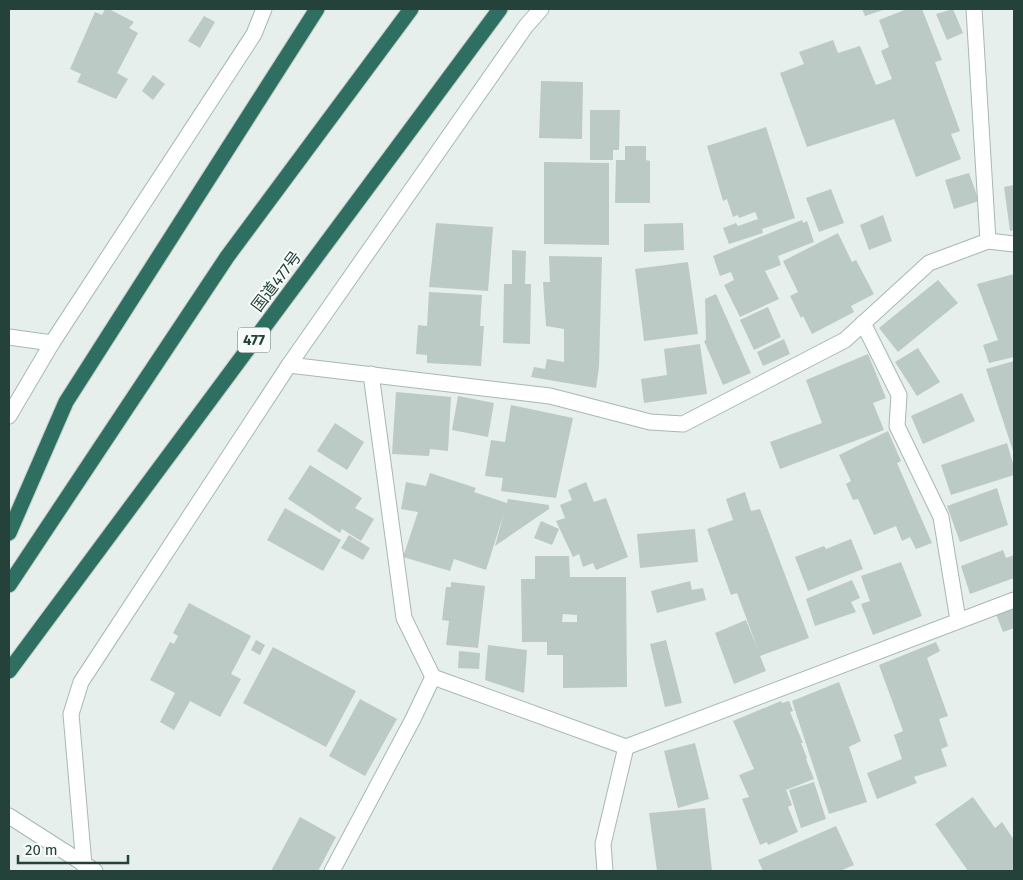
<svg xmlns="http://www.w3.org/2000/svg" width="1023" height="880" font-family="'Fira Sans','Noto Sans JP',sans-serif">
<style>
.building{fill:#bbcac4;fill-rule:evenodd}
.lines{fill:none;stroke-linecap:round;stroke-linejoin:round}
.minor-casing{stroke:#a8b8b2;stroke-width:17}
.highway-casing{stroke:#c2cac8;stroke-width:17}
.minor{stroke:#fff;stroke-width:15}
.highway{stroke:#2f6f62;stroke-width:15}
.labels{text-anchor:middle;stroke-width:4;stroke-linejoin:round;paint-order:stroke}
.shield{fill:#f7fbf9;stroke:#637a73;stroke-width:1}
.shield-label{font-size:15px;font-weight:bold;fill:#24423a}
.street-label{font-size:16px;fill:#24423a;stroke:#f7fbf9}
</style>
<rect width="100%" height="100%" fill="#e6efeb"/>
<!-- building -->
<g class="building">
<polygon points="105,9 109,9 134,22 129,28 138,33 117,73 128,79 116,99 77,82 81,74 70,69 95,12 102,15"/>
<polygon points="862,9 886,9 865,16"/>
<polygon points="907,9 922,9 942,60 935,62 960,131 951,134 961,159 916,177 894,119 807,147 780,73 804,64 799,52 833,40 838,53 860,46 876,85 892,79 881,51 889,47 879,20"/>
<polygon points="953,9 963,33 947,40 936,14"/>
<polygon points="204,16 215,22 200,48 188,41"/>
<polygon points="153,75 165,84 153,100 142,91"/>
<polygon points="541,81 583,82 582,139 539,138"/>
<polygon points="590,110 620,110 619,150 613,150 613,160 590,160"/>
<polygon points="766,127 795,218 762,229 763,233 729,244 723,228 736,223 738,226 758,219 755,212 739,218 738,215 733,217 727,199 723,201 707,146"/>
<polygon points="625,146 646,146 646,160 650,161 650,203 615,203 616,160 625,160"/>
<polygon points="544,162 609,163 609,245 544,244"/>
<polygon points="969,173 979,201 954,209 945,180"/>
<polygon points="1014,185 1014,230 1010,231 1004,187"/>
<polygon points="831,189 844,223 819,232 806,198"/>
<polygon points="883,215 892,241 869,250 860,225"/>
<polygon points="802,220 803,223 807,221 814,242 778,256 781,265 765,271 779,299 740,317 724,285 734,280 731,272 720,276 713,256"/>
<polygon points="436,223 493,227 488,291 429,287"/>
<polygon points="683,223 684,250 644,252 644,224"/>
<polygon points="838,233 852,262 856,260 874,294 851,306 854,312 812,334 803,316 801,318 790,296 798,292 783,261"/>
<polygon points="512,250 526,251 525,284 531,284 530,344 503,343 504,284 512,284"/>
<polygon points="549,256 602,257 599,367 596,388 531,377 534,367 545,369 547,359 564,362 564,329 546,326 543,282 550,282"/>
<polygon points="688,262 698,334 644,341 635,269"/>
<polygon points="1014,274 1014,357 989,363 983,345 998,340 977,284"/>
<polygon points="938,280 958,303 898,352 879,328"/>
<polygon points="429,292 482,295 480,326 484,326 481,366 427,363 427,355 416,354 418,325 427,326"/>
<polygon points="716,294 751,373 723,385 704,341 706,340 705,299"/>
<polygon points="768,307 781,337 754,350 740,320"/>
<polygon points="784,339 790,354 763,366 757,352"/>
<polygon points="700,344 707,394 644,403 641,379 667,375 664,349"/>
<polygon points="918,348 940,382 917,396 895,362"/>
<polygon points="868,354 886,398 873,403 884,430 780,469 770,442 822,423 806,380"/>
<polygon points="1014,361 1014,454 986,369"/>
<polygon points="396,392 451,397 448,451 430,449 429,456 392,454"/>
<polygon points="962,393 975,421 923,444 911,416"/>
<polygon points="458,396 494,403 488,437 452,430"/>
<polygon points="511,405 573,418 556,498 501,491 503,478 485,476 491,440 505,442"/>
<polygon points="335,423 364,442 347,470 317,451"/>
<polygon points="888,431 901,461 897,463 932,543 916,549 910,537 902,541 896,526 874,535 858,499 853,500 846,484 851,481 839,455"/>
<polygon points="1007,443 1014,467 1014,475 951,495 941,465"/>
<polygon points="310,465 362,498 355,508 374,519 361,541 342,529 340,533 288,499"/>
<polygon points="430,473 476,488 474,492 507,503 508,499 549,505 549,509 495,546 504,513 486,570 454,559 450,571 403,557 418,512 401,509 406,482 426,486"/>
<polygon points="586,482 594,502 606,498 628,557 596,570 593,563 583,567 579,554 573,557 556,521 565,518 560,505 572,500 568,490"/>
<polygon points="997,488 1008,525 960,542 947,506"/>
<polygon points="745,492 751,511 760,509 809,638 760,656 766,671 734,684 715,633 746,620 759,652 737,593 731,595 707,529 733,520 726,499"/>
<polygon points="285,508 341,540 323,571 267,540"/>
<polygon points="541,521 559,529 552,545 534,538"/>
<polygon points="695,529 698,562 640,568 637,534"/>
<polygon points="349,535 370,548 363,560 341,548"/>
<polygon points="851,539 863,569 808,591 795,557 824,546 826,549"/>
<polygon points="1003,550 1006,558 1014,555 1014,578 970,594 961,566"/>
<path d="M535 556H569L570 577H626L627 687 563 688V655H547V642H522L521 579H535ZM563 614 577 615V622H562Z"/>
<polygon points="901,562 922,616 873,635 861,604 870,601 861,576"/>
<polygon points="852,580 860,598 851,602 856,612 815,626 806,599"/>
<polygon points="690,581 692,590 703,588 706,600 657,613 651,591"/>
<polygon points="451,582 485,586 478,648 446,645 449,621 442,620 446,587 451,587"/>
<polygon points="189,603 251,636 231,674 241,679 220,717 190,701 174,730 160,722 175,693 150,680 170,642 174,644 178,636 173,633"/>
<polygon points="1014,608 1014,628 1003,632 996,614"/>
<polygon points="256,640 265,645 260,655 251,650"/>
<polygon points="666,640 682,703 665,707 650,644"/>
<polygon points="936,642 940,651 927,658 948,716 939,719 948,746 941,749 947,766 914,777 917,783 877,799 867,773 902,759 894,735 903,731 879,665"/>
<polygon points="488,645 527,650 524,693 485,680"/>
<polygon points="273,647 356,691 326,747 243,703"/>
<polygon points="459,651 480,653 479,669 458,668"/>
<polygon points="839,682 861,741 849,747 867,802 829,814 792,701"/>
<polygon points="360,699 397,719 365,776 329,756"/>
<polygon points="781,701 782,703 789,701 793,711 790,712 803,743 801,743 807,758 806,759 814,779 786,790 792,805 788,807 798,832 768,845 767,842 760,845 742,799 749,797 739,775 754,769 733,721"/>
<polygon points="695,743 709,799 678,808 664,751"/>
<polygon points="814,782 826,819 801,828 789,790"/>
<polygon points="973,797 995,828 1002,822 1014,840 1014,871 968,871 935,824"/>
<polygon points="705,808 712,871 657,871 649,813"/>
<polygon points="300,817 336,837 318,871 271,871"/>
<polygon points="836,826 854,865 840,871 763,871 758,860"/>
</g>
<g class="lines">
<!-- minor casing -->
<g class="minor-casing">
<g id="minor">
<polyline points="974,9 988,241"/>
<polyline points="863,323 899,395 897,426 941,517 958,620"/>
<polyline points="9,337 52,343"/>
<polyline points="289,365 550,396 650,422 683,424 845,340 929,263 988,241 1014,244"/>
<polyline points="371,374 404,618 433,677 626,747 603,844 605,871"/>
<polyline points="9,416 52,343 254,34 264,9"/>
<polyline points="626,747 1014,600"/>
<polyline points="9,816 95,871"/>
<polyline points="84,865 71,714 81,682 289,365 526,26 541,9"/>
<polyline points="332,871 413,719 433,677"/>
</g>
</g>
<!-- highway casing -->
<g class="highway-casing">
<g id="highway">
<polyline points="9,533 66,402 317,9"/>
<polyline points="9,585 227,257 411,9"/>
<polyline points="9,671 500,9"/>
</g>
</g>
<!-- minor -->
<use href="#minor" class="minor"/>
<!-- highway -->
<use href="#highway" class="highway"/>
</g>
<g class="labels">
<!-- shield labels -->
<rect class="shield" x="238" y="327.5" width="32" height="25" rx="4"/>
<g class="shield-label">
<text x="254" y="345">477</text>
</g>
<!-- street labels -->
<g class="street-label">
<text transform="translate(276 281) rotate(-53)" y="6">国道477号</text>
</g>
</g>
<!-- border -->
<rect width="1023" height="880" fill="none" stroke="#24423a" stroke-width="20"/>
<!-- scale -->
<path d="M18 855v8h110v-8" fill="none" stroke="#24423a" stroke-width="2.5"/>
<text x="25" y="855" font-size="15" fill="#24423a" stroke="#f7fbf9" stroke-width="4" paint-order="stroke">20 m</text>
</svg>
